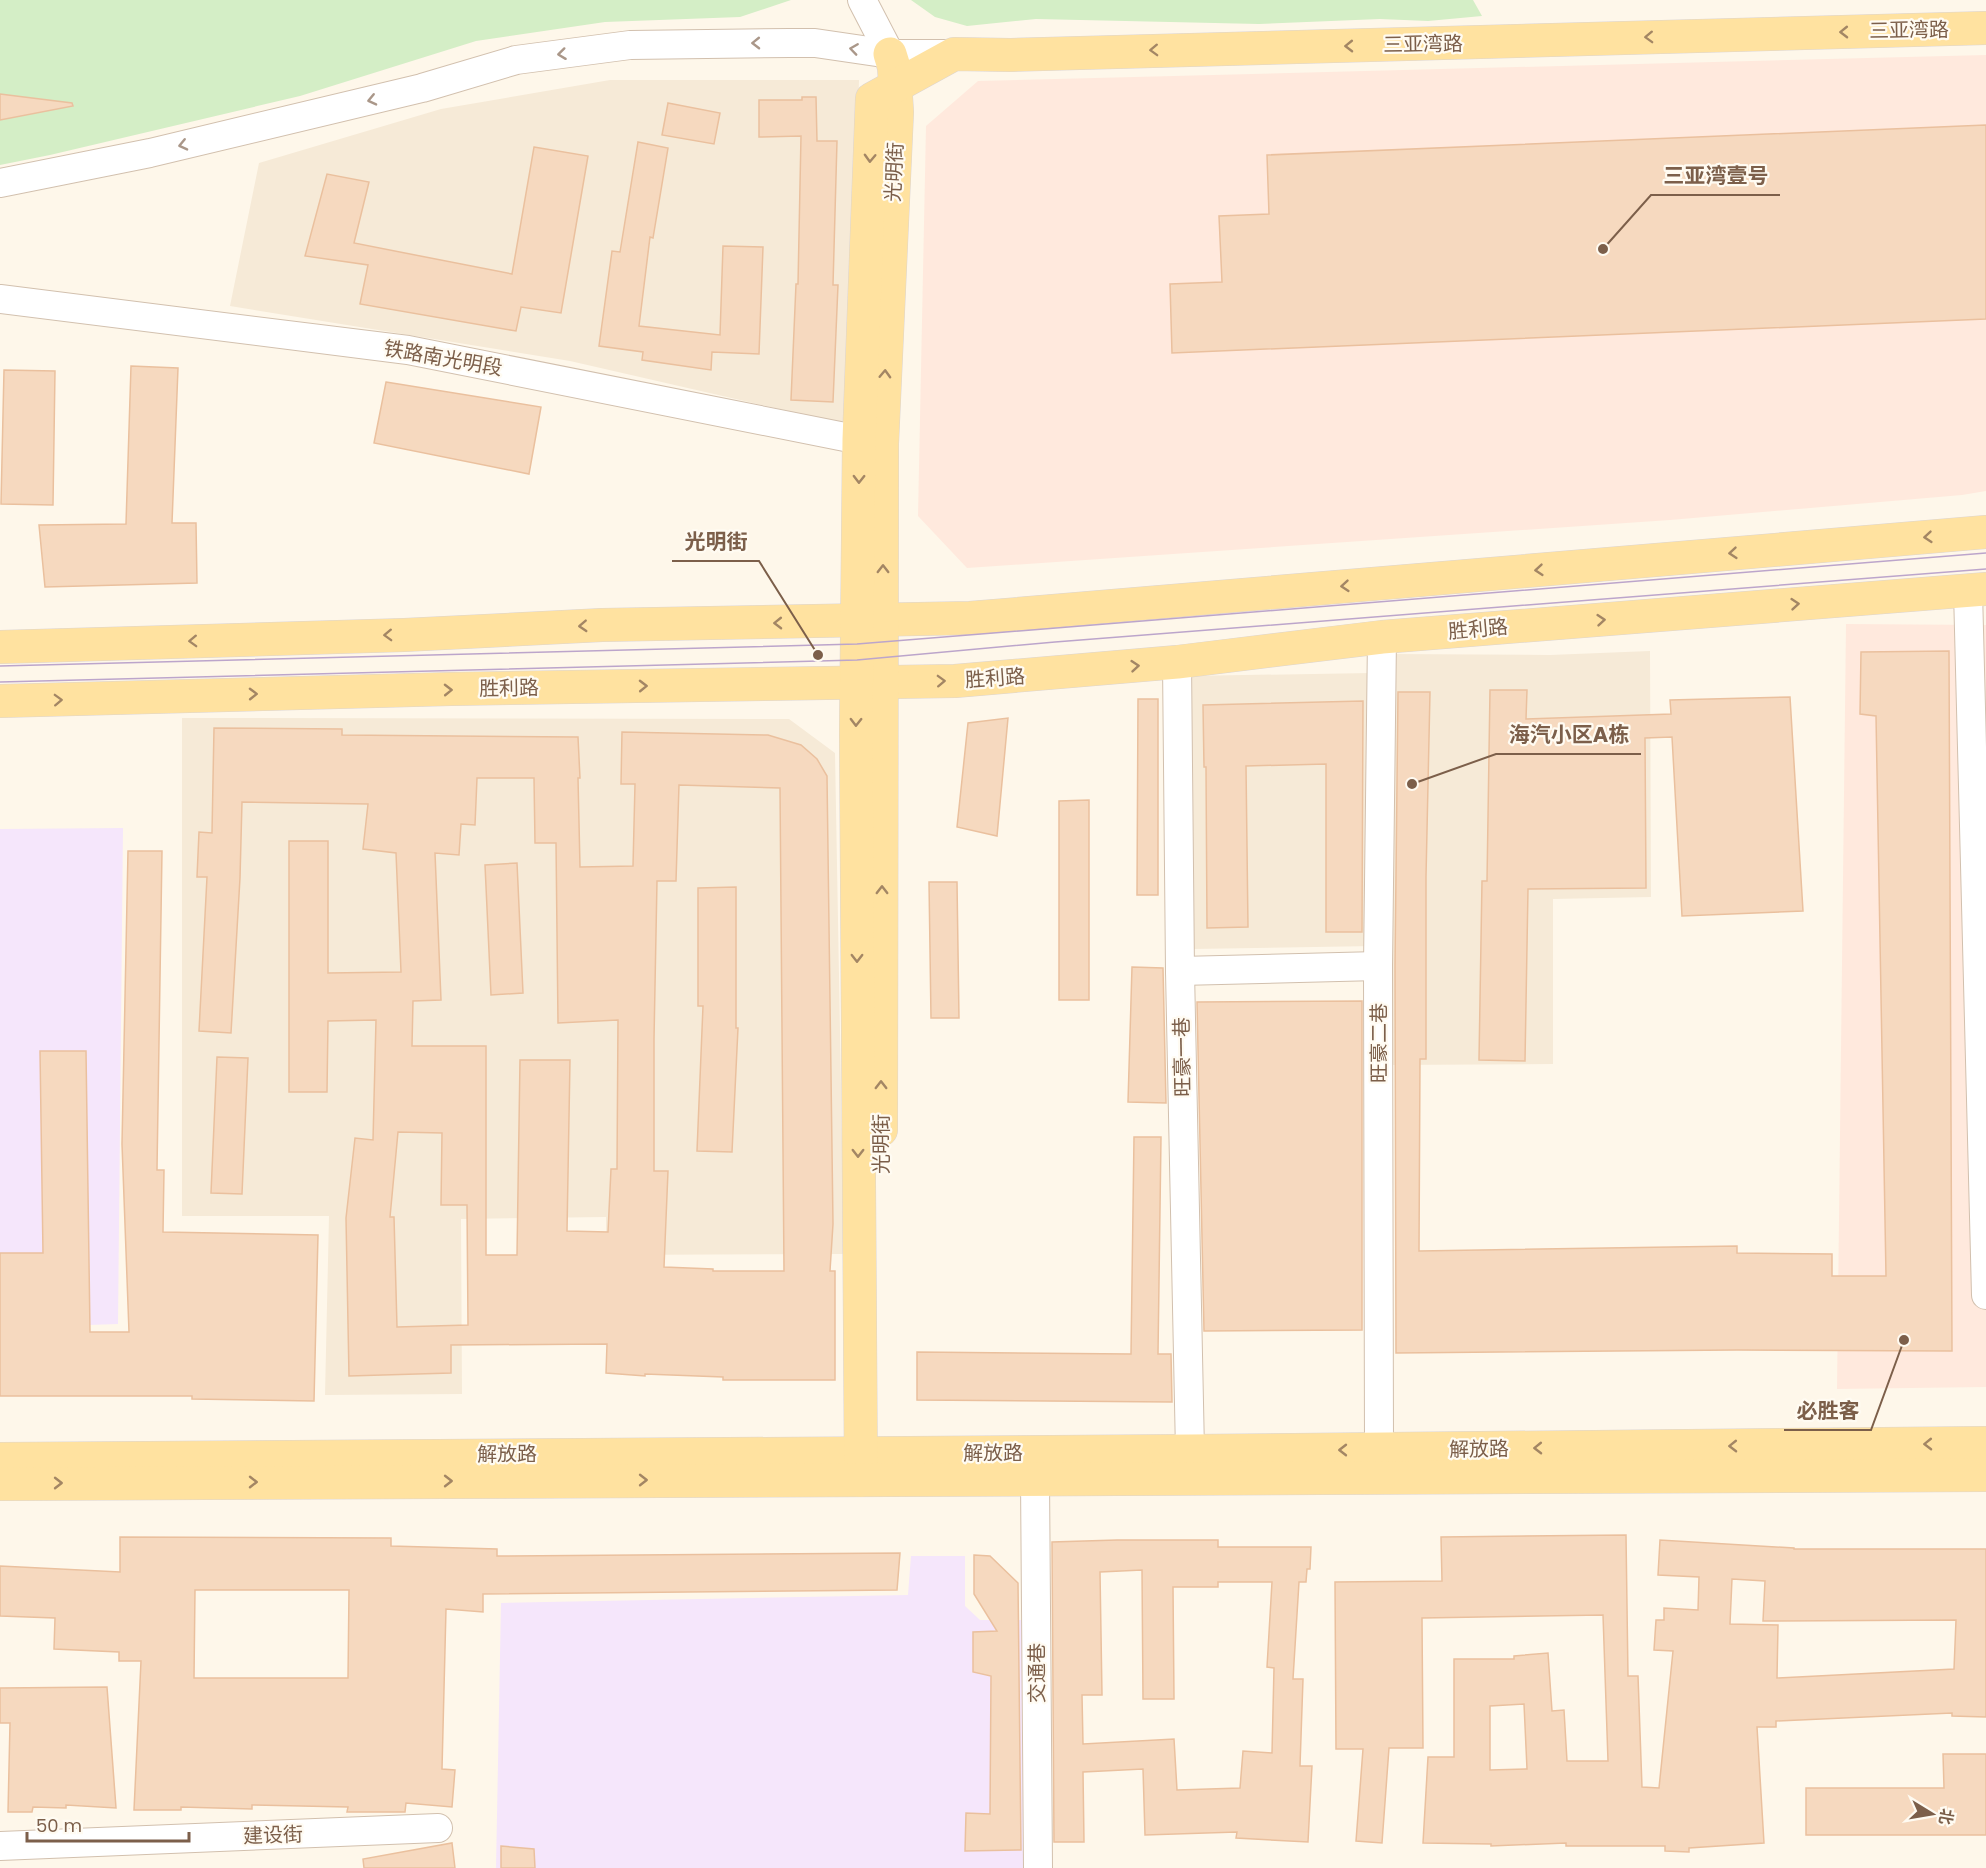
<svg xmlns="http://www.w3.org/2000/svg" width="1986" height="1868" font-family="Poppins,'Noto Sans SC',sans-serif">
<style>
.residential{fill:#f6ead7}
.commercial{fill:#ffe9dd}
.education{fill:#f5e6fb}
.green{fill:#d4eec6}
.building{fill:#f6d9bf;stroke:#eac09e;stroke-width:1.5;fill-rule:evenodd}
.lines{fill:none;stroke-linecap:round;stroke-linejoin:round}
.minor-casing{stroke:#d2c0ae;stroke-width:30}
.major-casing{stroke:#ddd5d0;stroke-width:34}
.minor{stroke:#fff;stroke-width:28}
.major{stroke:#ffe2a0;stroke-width:33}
.tram{stroke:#bca5cb;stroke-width:1.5}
.oneway{stroke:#a38664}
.oneway2{stroke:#aa9789}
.labels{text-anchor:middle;stroke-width:4.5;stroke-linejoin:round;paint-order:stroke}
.street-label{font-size:20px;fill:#7c5f4a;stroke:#fffbf2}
.leader{fill:none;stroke:#7c5f4a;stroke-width:2}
.callout-dot{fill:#7c5f4a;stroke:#fffbf2;stroke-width:2}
.callout-label{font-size:21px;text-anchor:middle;font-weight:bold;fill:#7c5f4a;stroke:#fffbf2;stroke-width:4.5;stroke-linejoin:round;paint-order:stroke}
</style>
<rect width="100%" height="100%" fill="#fef7ea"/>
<!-- residential -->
<g class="residential">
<polygon points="610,80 859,80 849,425 570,361 230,306 259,163 441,109"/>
<polygon points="1650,651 1651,897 1553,899 1553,1064 1385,1065 1387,654 1550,655"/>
<polygon points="1371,673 1375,946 1192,949 1188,676"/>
<polygon points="182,718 789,719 835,753 844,1254 606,1255 606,1217 461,1219 462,1394 325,1395 329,1216 182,1216"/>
</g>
<!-- commercial -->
<g class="commercial">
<polygon points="1986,55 1986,491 1962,495 1670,520 967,568 918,516 926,126 978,81"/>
<polygon points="1846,624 1986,625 1986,1387 1837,1389"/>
</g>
<!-- education -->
<g class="education">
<polygon points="123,828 118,1324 0,1328 0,829"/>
<polygon points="911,1556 965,1556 965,1606 980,1620 1024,1620 1028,1868 496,1868 501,1603 908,1595"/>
</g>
<!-- green -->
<g class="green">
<polygon points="0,0 791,0 740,17 605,22 476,41 300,96 50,155 0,165"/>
<polygon points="911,0 1473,0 1482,16 1428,21 1380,19 1259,24 1036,19 967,26 935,17"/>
</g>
<!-- building -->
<g class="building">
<polygon points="0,94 72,103 73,106 0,120"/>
<polygon points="802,97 816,97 817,141 837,141 833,285 838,285 833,402 791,400 796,284 798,284 801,136 759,137 759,100 802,100"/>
<polygon points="668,103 720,113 714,144 662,135"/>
<polygon points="1986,125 1986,319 1172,353 1170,284 1222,282 1219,216 1269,214 1267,155"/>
<polygon points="638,142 668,148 653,238 650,237 639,326 720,335 723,246 763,247 759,354 712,352 711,370 642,360 643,352 599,346 612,251 620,252"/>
<polygon points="534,147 588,156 561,313 521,307 516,331 360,304 368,265 305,256 327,174 369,182 354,243 512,274"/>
<polygon points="131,366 178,368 172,523 196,523 197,583 45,587 39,525 126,524"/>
<polygon points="4,370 55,371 53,505 1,504"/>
<polygon points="386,382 541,407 529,474 374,443"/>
<polygon points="1949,651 1952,1351 1737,1350 1396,1353 1395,966 1398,692 1430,692 1426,877 1426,1059 1420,1059 1419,1251 1737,1246 1737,1253 1832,1254 1832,1276 1886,1276 1876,716 1860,714 1861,652"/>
<polygon points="1490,690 1527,690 1526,719 1671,714 1670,700 1790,697 1803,911 1682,916 1672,737 1645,738 1646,888 1528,889 1525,1061 1479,1060 1482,881 1487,881"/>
<polygon points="1138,699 1158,699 1158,895 1137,895"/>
<polygon points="1363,701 1362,932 1326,932 1326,764 1246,766 1248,927 1207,928 1206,767 1204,767 1203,705"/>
<polygon points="1008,718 997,836 957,827 968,723"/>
<path d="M214 728 342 729V735L578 737 580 778H578L580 867 633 866 635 784H621L622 732 768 735 801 745 817 759 827 776 833 1224 830 1271H835V1380H723V1377L645 1374V1376L606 1373 607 1344 451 1345V1373L349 1376 346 1218 355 1138 373 1140 376 1020 328 1021 327 1092H289V841H328V973L401 972 396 853 363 849 368 804 242 802 240 878 231 1033 199 1031 207 877H197L199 832 212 833ZM477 778H534L535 843H556L558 1023 618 1020 617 1169H611L608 1232 567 1231 570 1060H520L517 1255H486V1046H412L413 1001 441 1000 435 853 459 855 461 824 475 825ZM679 785 780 788 784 1271H713V1269L664 1267 668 1171H654V1039L657 881H676ZM398 1132 442 1133 441 1205H467L468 1325 397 1327 394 1217H390Z"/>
<polygon points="1089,800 1089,1000 1059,1000 1059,801"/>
<polygon points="128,851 162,851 157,1170 164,1170 163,1232 318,1235 314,1401 192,1399 192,1396 0,1396 0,1253 43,1253 40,1051 86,1051 90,1332 129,1332 122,1144"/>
<polygon points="517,863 523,993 491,995 485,865"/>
<polygon points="929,882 957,882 959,1018 931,1018"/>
<polygon points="736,887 736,1028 738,1028 732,1152 697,1151 703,1006 698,1006 698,888"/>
<polygon points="1132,967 1163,968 1166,1103 1128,1102"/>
<polygon points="1362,1001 1362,1330 1204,1331 1197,1002"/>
<polygon points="217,1057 248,1058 242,1194 211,1193"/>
<polygon points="1134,1137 1161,1137 1158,1354 1171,1354 1172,1402 917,1400 917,1352 1131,1354"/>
<path d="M1626 1535 1628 1676H1638L1642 1787 1659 1788 1673 1651 1654 1650 1656 1620H1664V1608L1698 1610 1699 1577 1658 1575 1660 1540 1794 1548V1549H1986V1717L1952 1716V1713L1776 1721V1727H1757L1764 1843 1689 1848V1852L1665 1851V1846H1566V1843L1491 1846V1844L1423 1843 1428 1757H1454V1659H1514V1656L1548 1653 1552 1711 1564 1710 1567 1761H1608L1603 1615 1422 1618 1423 1748H1389L1382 1843 1356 1841 1363 1749H1336L1335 1582 1442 1581 1441 1537ZM1732 1579 1765 1581 1763 1621 1956 1620 1954 1669 1777 1678 1778 1625 1730 1624ZM1524 1704 1527 1769 1490 1770V1706Z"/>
<path d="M120 1537 391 1538V1546L497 1549V1556L900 1553 897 1590 483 1594V1612L446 1609 442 1769 455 1770 452 1807 406 1803 405 1812H347L348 1807 252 1805V1809L181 1807V1810H134L141 1661H119V1652L54 1649 55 1618 0 1616V1566L120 1572ZM195 1590H349L348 1678H194Z"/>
<path d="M1117 1540H1218V1547H1311L1310 1569H1307L1306 1582H1299L1293 1679H1303L1300 1766H1312L1308 1842 1236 1838 1237 1832 1145 1835 1143 1769 1083 1772 1084 1842H1054L1052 1542ZM1142 1570 1143 1699H1174L1173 1587H1218V1582H1272L1267 1667 1274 1668 1272 1753 1243 1751 1240 1788 1177 1790 1174 1739 1083 1744 1082 1695H1102L1100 1572Z"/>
<polygon points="974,1555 990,1556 1018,1583 1021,1850 965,1851 966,1813 990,1814 991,1676 973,1672 973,1632 997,1631 974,1594"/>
<polygon points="107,1687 116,1808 66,1805 66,1808 33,1807 32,1812 8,1812 10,1723 0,1723 0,1688"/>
<polygon points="1943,1754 1986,1754 1986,1835 1806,1835 1806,1788 1944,1788"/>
<polygon points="452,1843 455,1868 364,1868 363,1859"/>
<polygon points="501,1846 534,1849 535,1868 501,1868"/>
</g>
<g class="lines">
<!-- minor casing -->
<g class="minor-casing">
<g id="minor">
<polyline points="862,0 890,54"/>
<polyline points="0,183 150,153 422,88 516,60 630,45 790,43 815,43 890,54 954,54"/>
<polyline points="0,299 408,350 880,444"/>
<polyline points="1968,591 1986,1295"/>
<polyline points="1177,662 1180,971 1190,1451"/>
<polyline points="1180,971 1378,966"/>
<polyline points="1379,1450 1378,966 1382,637"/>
<polyline points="1035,1478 1038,1868"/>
<polyline points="0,1846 438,1828"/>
</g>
</g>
<!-- major casing -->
<g class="major-casing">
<g id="major">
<polyline points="0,647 404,635 602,625 970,618 1986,532"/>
<polyline points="0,701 451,689 955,681 1177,662 1382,637 1986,589"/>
<polyline points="881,1130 882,444 897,112 894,67 890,54"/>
<polyline points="0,1459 1190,1451 1986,1443"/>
<polyline points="861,1480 856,732 859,440 872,99 954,54 1011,55 1986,28"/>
<polyline points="0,1484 1986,1475"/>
</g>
</g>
<!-- minor -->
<use href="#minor" class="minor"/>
<!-- major -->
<use href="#major" class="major"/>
<!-- tram -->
<g class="tram">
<polyline points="0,666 857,644 1986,553"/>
<polyline points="0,682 857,660 1055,642 1986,569"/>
</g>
</g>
<!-- one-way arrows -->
<defs><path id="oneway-chevron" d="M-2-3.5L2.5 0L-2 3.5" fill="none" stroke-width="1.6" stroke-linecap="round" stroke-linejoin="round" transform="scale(1.5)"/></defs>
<g class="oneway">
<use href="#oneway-chevron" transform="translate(1844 32) rotate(179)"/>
<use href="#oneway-chevron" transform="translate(1649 37) rotate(178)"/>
<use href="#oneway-chevron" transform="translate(1349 46) rotate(179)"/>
<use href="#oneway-chevron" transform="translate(1154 50) rotate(178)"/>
<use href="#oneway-chevron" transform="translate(870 158) rotate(92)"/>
<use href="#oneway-chevron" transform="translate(885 374) rotate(-88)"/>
<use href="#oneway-chevron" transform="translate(859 479) rotate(91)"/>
<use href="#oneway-chevron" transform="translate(1928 537) rotate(175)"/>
<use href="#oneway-chevron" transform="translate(1733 553) rotate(175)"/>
<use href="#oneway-chevron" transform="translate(883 569) rotate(-90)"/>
<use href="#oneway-chevron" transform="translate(1539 570) rotate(175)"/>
<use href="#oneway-chevron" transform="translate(1345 586) rotate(175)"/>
<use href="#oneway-chevron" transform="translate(1795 604) rotate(-5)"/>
<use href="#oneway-chevron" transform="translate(1601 620) rotate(-5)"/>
<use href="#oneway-chevron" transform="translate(778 623) rotate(179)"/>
<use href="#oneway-chevron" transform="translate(583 626) rotate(177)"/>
<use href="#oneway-chevron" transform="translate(388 635) rotate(178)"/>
<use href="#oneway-chevron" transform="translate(193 641) rotate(178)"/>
<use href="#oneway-chevron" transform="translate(1135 666) rotate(-5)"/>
<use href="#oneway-chevron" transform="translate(941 681) rotate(-2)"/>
<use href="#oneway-chevron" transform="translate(643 686) rotate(-1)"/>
<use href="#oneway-chevron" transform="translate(448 690) rotate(-1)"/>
<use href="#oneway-chevron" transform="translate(253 694) rotate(-1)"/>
<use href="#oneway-chevron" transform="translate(58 700) rotate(-2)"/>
<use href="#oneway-chevron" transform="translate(856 722) rotate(91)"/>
<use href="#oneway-chevron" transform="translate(882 890) rotate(-90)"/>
<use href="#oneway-chevron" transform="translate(857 958) rotate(90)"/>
<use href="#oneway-chevron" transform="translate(881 1085) rotate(-90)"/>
<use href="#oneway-chevron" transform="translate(858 1153) rotate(90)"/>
<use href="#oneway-chevron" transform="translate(1928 1444) rotate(179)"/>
<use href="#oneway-chevron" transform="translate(1733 1446) rotate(179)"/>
<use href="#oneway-chevron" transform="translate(1538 1448) rotate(179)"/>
<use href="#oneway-chevron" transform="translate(1343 1450) rotate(180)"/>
<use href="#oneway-chevron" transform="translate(643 1480)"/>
<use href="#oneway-chevron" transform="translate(448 1481)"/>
<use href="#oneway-chevron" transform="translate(253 1482)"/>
<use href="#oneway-chevron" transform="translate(58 1483)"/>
</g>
<g class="oneway2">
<use href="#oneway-chevron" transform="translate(756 43) rotate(179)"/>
<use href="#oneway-chevron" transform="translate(854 49) rotate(-172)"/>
<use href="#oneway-chevron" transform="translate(562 54) rotate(173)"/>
<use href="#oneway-chevron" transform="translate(372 100) rotate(167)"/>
<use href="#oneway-chevron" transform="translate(183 145) rotate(167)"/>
</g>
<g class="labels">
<!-- street labels -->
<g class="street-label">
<text transform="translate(1909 30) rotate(-1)" y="7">三亚湾路</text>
<text transform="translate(1423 44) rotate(-1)" y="7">三亚湾路</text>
<text transform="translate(894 172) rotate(-87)" y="7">光明街</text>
<text transform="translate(443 358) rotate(10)" y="7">铁路南光明段</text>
<text transform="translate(1478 629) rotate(-5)" y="7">胜利路</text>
<text transform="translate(995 678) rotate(-4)" y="7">胜利路</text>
<text transform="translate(509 688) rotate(-1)" y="7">胜利路</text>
<text transform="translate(1379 1043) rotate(-90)" y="7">旺豪二巷</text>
<text transform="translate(1182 1057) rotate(-91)" y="7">旺豪一巷</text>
<text transform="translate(881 1144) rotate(-90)" y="7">光明街</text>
<text transform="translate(1479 1449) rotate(-1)" y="7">解放路</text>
<text x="993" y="1460">解放路</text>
<text x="507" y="1461">解放路</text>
<text transform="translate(1037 1673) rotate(-90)" y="7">交通巷</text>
<text transform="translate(273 1835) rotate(-2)" y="7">建设街</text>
</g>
</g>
<!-- callouts -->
<path class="leader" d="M1603 249L1651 195H1780M818 655L759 561H672M1412 784L1496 754H1641M1904 1340L1871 1430H1784"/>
<g class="callout-dot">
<circle cx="1603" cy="249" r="6"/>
<circle cx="818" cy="655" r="6"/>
<circle cx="1412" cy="784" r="6"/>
<circle cx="1904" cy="1340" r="6"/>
</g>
<g class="callout-label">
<text x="1716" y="183">三亚湾壹号</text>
<text x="716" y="549">光明街</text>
<text x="1569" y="742">海汽小区A栋</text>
<text x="1828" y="1418">必胜客</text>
</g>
<!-- north arrow -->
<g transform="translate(1932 1814) rotate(101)" stroke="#fffbf2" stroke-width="4.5" paint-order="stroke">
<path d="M0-4.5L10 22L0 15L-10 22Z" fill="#7c5f4a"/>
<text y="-9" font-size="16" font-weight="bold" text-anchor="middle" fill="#7c5f4a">北</text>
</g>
<!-- scale -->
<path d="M27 1832v9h162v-9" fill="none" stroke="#7c5f4a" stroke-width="3"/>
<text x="36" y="1832" font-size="18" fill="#7c5f4a" stroke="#fffbf2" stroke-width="4.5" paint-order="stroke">50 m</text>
</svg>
